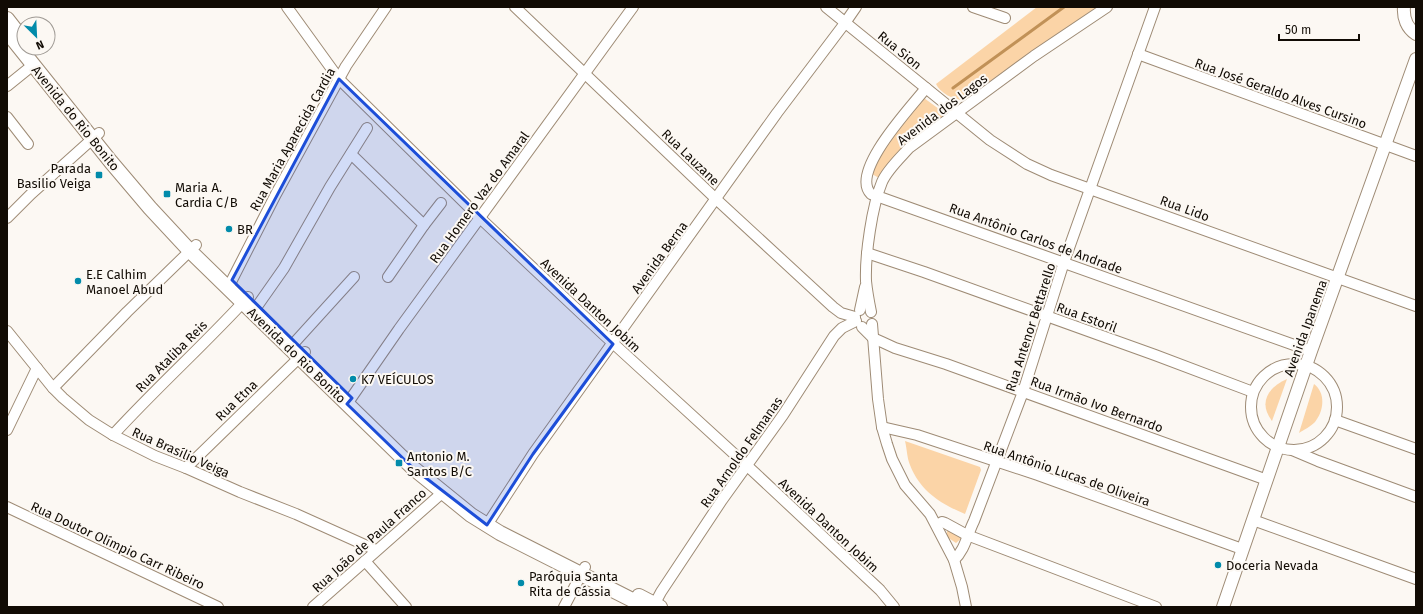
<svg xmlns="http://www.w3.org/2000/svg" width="1423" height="614" font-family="'Fira Sans',sans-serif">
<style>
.green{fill:#fbd4a7}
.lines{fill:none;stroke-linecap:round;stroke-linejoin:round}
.stream{stroke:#c19157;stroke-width:3}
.minor-casing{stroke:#9e8b75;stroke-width:12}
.tertiary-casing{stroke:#9e8b75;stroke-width:14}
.secondary-casing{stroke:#9e8b75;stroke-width:16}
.minor{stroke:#fff;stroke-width:10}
.tertiary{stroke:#fff;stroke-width:12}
.secondary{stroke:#fff;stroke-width:14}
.marked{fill:#1d4ed8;fill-opacity:0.2;stroke:#1d4ed8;stroke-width:3;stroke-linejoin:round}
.poi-dot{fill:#028baa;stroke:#fcf8f3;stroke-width:1.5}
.labels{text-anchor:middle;stroke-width:4;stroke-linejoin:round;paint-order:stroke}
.street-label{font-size:13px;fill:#110b04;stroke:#fcf8f3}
.poi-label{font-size:13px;fill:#110b04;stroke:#fcf8f3;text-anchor:start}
</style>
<rect width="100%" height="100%" fill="#fcf8f3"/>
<!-- green -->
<g class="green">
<path d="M1037 7H1097L963 100C954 100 940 93 936 84Z"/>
<polygon points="924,98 947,115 881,179 870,173 890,140"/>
<path d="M1287 379 1272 421C1258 403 1268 387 1287 379Z"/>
<path d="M1314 384C1326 393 1324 411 1315 422 1311 426 1304 430 1299 433Z"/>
<path d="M905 441 980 467 981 470 965 514C941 504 920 491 910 465 907 458 907 449 905 441Z"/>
<polygon points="947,528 963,537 956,543 947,537"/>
</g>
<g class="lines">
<!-- stream -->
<polyline class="stream" points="953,88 1064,7"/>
<!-- minor casing -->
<g class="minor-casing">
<g id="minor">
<polyline points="287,7 339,79 480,218 603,334 755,473 880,590 894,607"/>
<polyline points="515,7 716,199 833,307 841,313 855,317"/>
<polyline points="826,7 990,140 1027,164 1051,175 1416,306"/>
<polyline points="973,7 1005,18"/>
<polyline points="1138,54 1416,156"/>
<polyline points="7,86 33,65"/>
<path d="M926 88C912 106 849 172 871 194L1311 351"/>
<polyline points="7,117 28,144"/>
<polyline points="351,154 424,225 441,203"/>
<polyline points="7,218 31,194 99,133"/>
<polyline points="867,253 924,272 1155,355 1253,392"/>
<polyline points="388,277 424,225"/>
<polyline points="227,287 232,280 276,194 346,66 386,7"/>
<polyline points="860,310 865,287"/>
<polyline points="253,312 284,268 330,187 367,128"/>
<path d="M871 312C869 302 867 291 866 281 865 255 872 206 882 182 887 170 900 158 909 148L1034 56 1107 7"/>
<polyline points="872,324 878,399 882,427 887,444 892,459 905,485 930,514 954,560 962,587 966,607"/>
<polyline points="862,327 873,338 882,342 895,348 946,364 1267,480"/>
<polyline points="7,331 53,388 63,398 89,420 113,435 155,456 186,468 240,492 296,514 376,550"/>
<polyline points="295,342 354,277"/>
<circle cx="1294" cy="407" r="43"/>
<polyline points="53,388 127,312 196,245"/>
<polyline points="347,404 399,329 633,7"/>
<polyline points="1335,420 1416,449"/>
<polyline points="882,427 917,435 1038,475 1242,549"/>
<polyline points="7,430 37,368"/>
<path d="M113 435C157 387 205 344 248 297"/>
<polyline points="1292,450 1318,461 1416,497"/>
<polyline points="186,468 305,352"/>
<polyline points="7,507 218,607"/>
<polyline points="1253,520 1416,579"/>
<polyline points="487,525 533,454 777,113 845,23 856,7"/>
<polyline points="937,525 942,522 945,523 967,535 1156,607"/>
<path d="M954 560C965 550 967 535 974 521L1023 392 1064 262 1155 7"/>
<polyline points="365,561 406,607"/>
<polyline points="313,607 442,493"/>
<polyline points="564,607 585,567"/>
<polyline points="653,607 661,592 722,500 783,415 834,336 842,328 856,321"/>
</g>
</g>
<!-- tertiary casing -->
<g class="tertiary-casing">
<g id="tertiary">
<path d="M1404 7C1403 18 1407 28 1416 34"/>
<polyline points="1223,607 1311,351 1416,59"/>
</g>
</g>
<!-- secondary casing -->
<g class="secondary-casing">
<g id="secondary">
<polyline points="7,19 21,37"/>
<polyline points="7,32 111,162 150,208 190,251 413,468 471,515 500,533 646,607"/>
<polyline points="639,596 660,607"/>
</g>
</g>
<!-- minor -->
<use href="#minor" class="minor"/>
<!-- tertiary -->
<use href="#tertiary" class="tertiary"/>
<!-- secondary -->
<use href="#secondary" class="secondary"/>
</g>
<!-- marked area -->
<path class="marked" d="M339 79 613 344 533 454 487 525 413 468 347 404 352 398 232 280Z"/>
<!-- markers -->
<g class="poi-dot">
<rect x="95" y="171" width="8" height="8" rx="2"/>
<rect x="163" y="190" width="8" height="8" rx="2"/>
<circle cx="229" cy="229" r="4"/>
<circle cx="78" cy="281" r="4"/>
<circle cx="353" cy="379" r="4"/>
<rect x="395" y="459" width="8" height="8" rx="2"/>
<circle cx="1218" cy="565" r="4"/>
<circle cx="521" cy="583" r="4"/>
</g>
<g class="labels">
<!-- street labels -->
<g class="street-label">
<text transform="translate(900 50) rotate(39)" y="5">Rua Sion</text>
<text transform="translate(1281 93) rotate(20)" y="5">Rua José Geraldo Alves Cursino</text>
<text transform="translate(942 109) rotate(-37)" y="5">Avenida dos Lagos</text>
<text transform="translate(76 118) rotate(51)" y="5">Avenida do Rio Bonito</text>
<text transform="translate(292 139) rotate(-61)" y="5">Rua Maria Aparecida Cardia</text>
<text transform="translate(691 157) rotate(44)" y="5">Rua Lauzane</text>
<text transform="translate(479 197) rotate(-54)" y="5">Rua Homero Vaz do Amaral</text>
<text transform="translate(1185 208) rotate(20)" y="5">Rua Lido</text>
<text transform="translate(1036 238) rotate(20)" y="5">Rua Antônio Carlos de Andrade</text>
<text transform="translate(659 257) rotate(-54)" y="5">Avenida Berna</text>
<text transform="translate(591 305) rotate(43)" y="5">Avenida Danton Jobim</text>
<text transform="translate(1087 317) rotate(20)" y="5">Rua Estoril</text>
<text transform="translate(1030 327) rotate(-72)" y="5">Rua Antenor Bettarello</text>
<text transform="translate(1305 328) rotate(-70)" y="5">Avenida Ipanema</text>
<text transform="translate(297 355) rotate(44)" y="5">Avenida do Rio Bonito</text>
<text transform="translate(171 356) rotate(-45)" y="5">Rua Ataliba Reis</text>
<text transform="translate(236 400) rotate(-44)" y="5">Rua Etna</text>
<text transform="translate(1097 404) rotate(20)" y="5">Rua Irmão Ivo Bernardo</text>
<text transform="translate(181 452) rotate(24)" y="5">Rua Brasílio Veiga</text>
<text transform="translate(741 452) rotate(-55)" y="5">Rua Arnoldo Felmanas</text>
<text transform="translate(1067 473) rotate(19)" y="5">Rua Antônio Lucas de Oliveira</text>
<text transform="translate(829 525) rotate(43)" y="5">Avenida Danton Jobim</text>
<text transform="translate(369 540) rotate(-42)" y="5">Rua João de Paula Franco</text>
<text transform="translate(118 545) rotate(25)" y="5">Rua Doutor Olímpio Carr Ribeiro</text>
</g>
<!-- poi labels -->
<g class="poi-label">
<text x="91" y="173" text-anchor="end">Parada<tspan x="91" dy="15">Basilio Veiga</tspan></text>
<text x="175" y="192">Maria A.<tspan x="175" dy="15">Cardia C/B</tspan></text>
<text x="237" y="234">BR</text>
<text x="86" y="279">E.E Calhim<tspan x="86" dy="15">Manoel Abud</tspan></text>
<text x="361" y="384">K7 VEÍCULOS</text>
<text x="407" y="461">Antonio M.<tspan x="407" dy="15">Santos B/C</tspan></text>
<text x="1226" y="570">Doceria Nevada</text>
<text x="529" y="581">Paróquia Santa<tspan x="529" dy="15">Rita de Cássia</tspan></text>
</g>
</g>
<!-- border -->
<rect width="1423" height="614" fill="none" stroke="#110b04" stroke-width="16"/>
<!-- north arrow -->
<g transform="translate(36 36) rotate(156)"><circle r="19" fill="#fcf8f3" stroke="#9e9993"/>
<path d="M0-3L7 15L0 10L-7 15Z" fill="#028baa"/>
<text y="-6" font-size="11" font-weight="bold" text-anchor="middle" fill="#110b04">N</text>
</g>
<!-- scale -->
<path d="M1279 34v6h80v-6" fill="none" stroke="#110b04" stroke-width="2"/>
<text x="1285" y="34" font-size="12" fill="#110b04" stroke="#fcf8f3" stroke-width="3" paint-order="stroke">50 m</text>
</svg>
